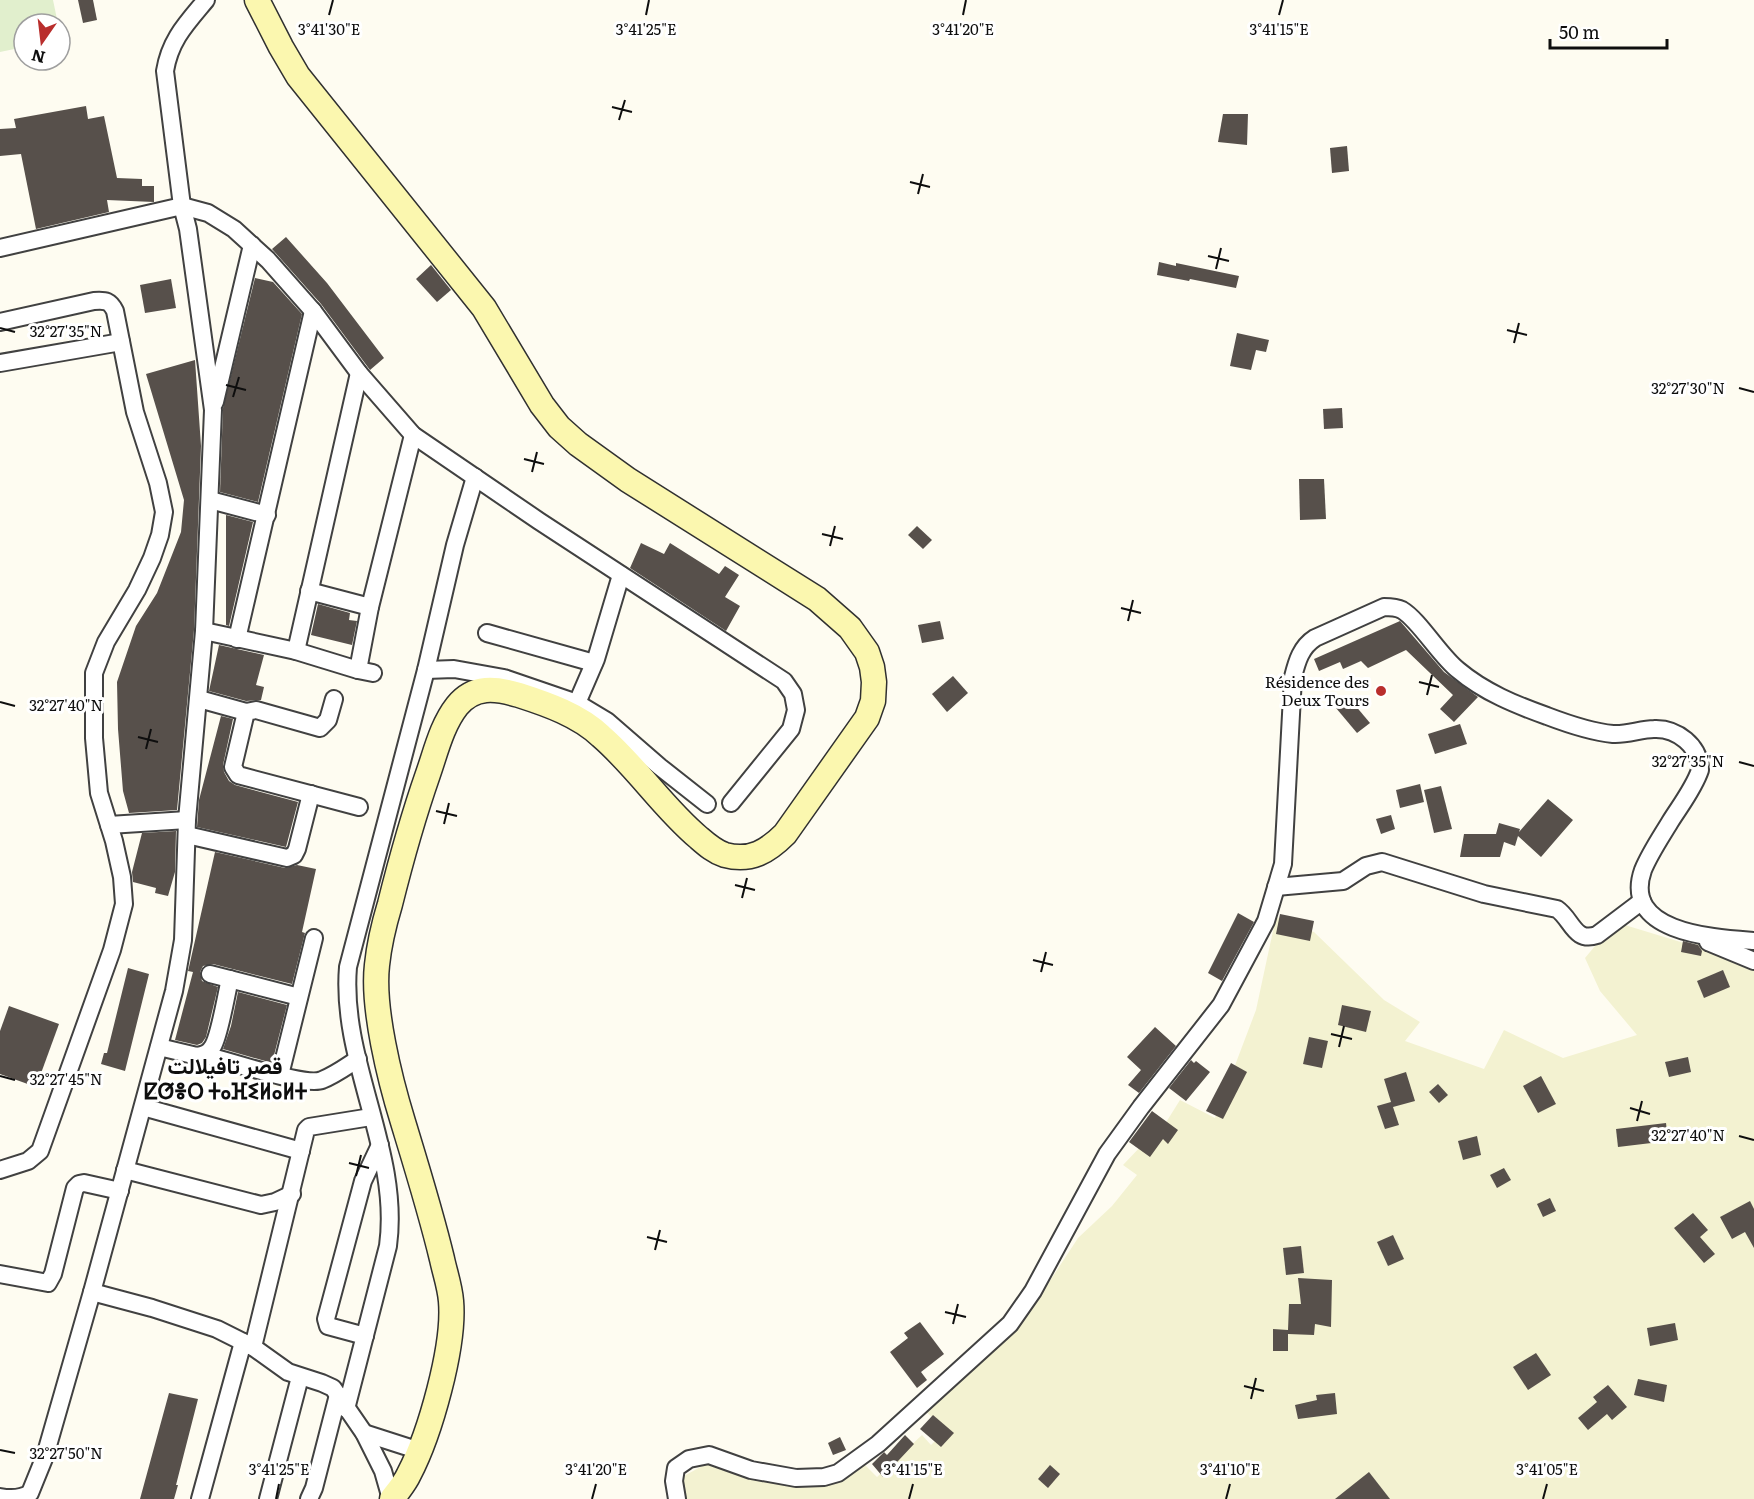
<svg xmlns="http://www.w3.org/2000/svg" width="1754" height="1499" font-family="Literata,Vazirmatn,'Noto Sans Tifinagh',serif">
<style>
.farmland{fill:#f3f2d1}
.pitch{fill:#e1efcd}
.building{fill:#57504b}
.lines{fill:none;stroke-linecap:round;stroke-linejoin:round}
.minor-casing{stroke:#414141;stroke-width:20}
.secondary-casing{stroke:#303030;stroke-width:27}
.minor{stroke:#fff;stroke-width:16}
.secondary{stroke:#fbf7af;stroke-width:24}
.ticks{fill:none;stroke:#0e0e0e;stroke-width:2}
.poi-dot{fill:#b92e2c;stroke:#fff;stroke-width:2}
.labels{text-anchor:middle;stroke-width:6;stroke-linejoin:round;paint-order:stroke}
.poi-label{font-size:16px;fill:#0e0e0e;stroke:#fff;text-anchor:end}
.district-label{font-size:22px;font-weight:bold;fill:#0e0e0e;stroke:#fff}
.ticks-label{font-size:15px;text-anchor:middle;fill:#0e0e0e;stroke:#fff;stroke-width:6;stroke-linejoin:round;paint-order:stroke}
</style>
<rect width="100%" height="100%" fill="#fefcf1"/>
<!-- farmland -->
<polygon class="farmland" points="1276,917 1314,932 1384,1000 1420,1022 1405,1041 1484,1069 1504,1030 1563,1058 1637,1035 1600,991 1585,958 1615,922 1684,943 1754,947 1754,1499 685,1499 682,1477 708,1463 799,1484 835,1483 862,1462 877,1477 922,1435 931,1445 946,1430 923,1409 976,1368 1023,1322 1078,1238 1112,1206 1137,1175 1123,1165 1143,1144 1160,1132 1180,1100 1215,1118 1256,1010"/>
<!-- pitch -->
<polygon class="pitch" points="0,0 53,0 58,24 24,24 24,47 0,52"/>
<!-- building -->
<g class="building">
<polygon points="78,0 93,0 97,20 83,23"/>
<polygon points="86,106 88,119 104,116 117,178 142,179 142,186 154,186 154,202 107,200 109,212 36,229 21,154 0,156 0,129 16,128 14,119"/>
<polygon points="1223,114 1248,114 1247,145 1218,142"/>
<polygon points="1347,146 1349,171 1332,173 1330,148"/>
<polygon points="286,237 327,283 384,358 370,370 321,304 272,249"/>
<polygon points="1159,262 1176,266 1176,263 1239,276 1236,288 1190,279 1189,281 1157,275"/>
<polygon points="431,265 451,290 437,302 416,279"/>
<polygon points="255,278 273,282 302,314 258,502 220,492 223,408"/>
<polygon points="171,279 176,308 145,313 140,285"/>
<polygon points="1237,333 1269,340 1266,352 1256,350 1251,370 1230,366"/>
<polygon points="195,360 201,446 194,630 177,810 129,813 123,791 118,729 117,682 136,626 157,593 181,532 184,500 146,374"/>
<polygon points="1342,408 1343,428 1324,429 1323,409"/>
<polygon points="1299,479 1324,479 1326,519 1300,520"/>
<polygon points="226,515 253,522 229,626 226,625"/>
<polygon points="917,526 932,540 923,549 908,535"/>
<polygon points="641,543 664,554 670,543 719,574 725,566 739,575 725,597 740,606 726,631 630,568"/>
<polygon points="318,604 350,613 349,620 357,621 352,645 311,635"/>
<polygon points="940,621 944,639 922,643 918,625"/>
<polygon points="1400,621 1444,672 1478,697 1454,722 1440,709 1453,695 1406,650 1368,668 1361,661 1343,669 1340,662 1319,671 1314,659"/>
<polygon points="219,645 264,655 256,685 264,687 261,700 246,701 209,691"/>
<polygon points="953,676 968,693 947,712 932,694"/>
<polygon points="1349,698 1370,723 1357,733 1336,708"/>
<polygon points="221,716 233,719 223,765 224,772 229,781 235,785 298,802 286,847 197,827 199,800"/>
<polygon points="1460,724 1467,744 1435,754 1428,734"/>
<polygon points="1420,784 1424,802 1400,808 1396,790"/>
<polygon points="1441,786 1452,829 1434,833 1424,790"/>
<polygon points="1548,799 1573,820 1541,857 1518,836 1515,846 1504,842 1500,857 1460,857 1464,834 1496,834 1499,823 1520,829 1519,832"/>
<polygon points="1391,815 1395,829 1381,834 1376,819"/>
<polygon points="176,831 175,872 168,896 155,893 156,888 133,882 132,872 142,833"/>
<polygon points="215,852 285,868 297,865 316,869 302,932 305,933 292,984 213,964 203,966 200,972 202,981 218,987 206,1037 202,1043 197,1045 175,1040 193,972 188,971 189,967"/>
<polygon points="1238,913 1254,922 1222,981 1208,973"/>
<polygon points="1280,914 1314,921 1310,941 1276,934"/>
<polygon points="1683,941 1698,945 1702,951 1701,956 1681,952"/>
<polygon points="128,968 149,974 125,1071 101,1064 104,1053 107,1053"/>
<polygon points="1723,970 1730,987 1704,998 1697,981"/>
<polygon points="238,992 287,1005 272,1063 223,1049 231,1026"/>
<polygon points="1342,1005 1371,1011 1366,1032 1338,1025"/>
<polygon points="9,1006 59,1024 36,1087 0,1074 0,1031"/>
<polygon points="1155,1027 1176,1046 1139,1093 1128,1085 1141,1070 1127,1057"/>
<polygon points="1309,1037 1328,1041 1322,1068 1303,1064"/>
<polygon points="1688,1057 1691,1072 1669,1077 1665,1062"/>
<polygon points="1191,1060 1194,1063 1196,1061 1210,1072 1186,1101 1169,1088"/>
<polygon points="1231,1063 1247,1072 1223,1119 1206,1111"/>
<polygon points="1406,1072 1415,1101 1393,1107 1399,1125 1385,1129 1377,1106 1391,1102 1384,1079"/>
<polygon points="1541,1076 1556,1104 1538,1113 1523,1086"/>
<polygon points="1438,1084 1448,1095 1439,1103 1429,1092"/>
<polygon points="1152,1111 1178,1130 1168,1144 1163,1139 1150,1157 1129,1142"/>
<polygon points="1666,1123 1668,1141 1618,1147 1616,1129"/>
<polygon points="1477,1136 1481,1155 1463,1160 1458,1141"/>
<polygon points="1504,1168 1511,1180 1497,1188 1490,1175"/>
<polygon points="1550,1198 1556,1211 1543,1217 1537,1204"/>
<polygon points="1750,1201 1754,1209 1754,1248 1745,1232 1732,1239 1720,1217"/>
<polygon points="1693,1213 1708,1230 1700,1237 1715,1254 1704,1263 1674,1228"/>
<polygon points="1393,1235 1404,1259 1388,1266 1377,1242"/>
<polygon points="1301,1246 1304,1273 1286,1275 1283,1248"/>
<polygon points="1298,1278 1332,1280 1331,1327 1315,1324 1314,1335 1288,1334 1288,1351 1273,1351 1273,1329 1288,1330 1289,1304 1301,1304"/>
<polygon points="920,1322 944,1354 921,1372 927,1380 917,1388 890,1352 908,1338 904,1333"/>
<polygon points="1675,1323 1678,1340 1650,1346 1647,1328"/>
<polygon points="1536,1353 1551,1375 1528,1390 1513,1367"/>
<polygon points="1638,1379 1667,1385 1664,1402 1634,1395"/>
<polygon points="1608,1385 1627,1407 1612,1420 1607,1414 1588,1430 1578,1418 1597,1402 1593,1397"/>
<polygon points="169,1393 198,1399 176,1485 178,1485 174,1499 140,1499"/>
<polygon points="1335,1393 1337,1414 1298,1419 1295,1405 1317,1400 1316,1395"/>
<polygon points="933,1415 954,1433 941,1447 920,1429"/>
<polygon points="905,1435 914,1444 883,1477 872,1464 884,1452 887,1455"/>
<polygon points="840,1437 846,1450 833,1455 828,1443"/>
<polygon points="1050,1465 1060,1474 1048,1488 1038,1479"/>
<polygon points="1369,1472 1390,1499 1335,1499"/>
</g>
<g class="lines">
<!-- minor casing -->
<g class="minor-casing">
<g id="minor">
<polyline points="0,248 182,206 208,213 234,229 268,260 313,311 359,373 413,435 539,521 784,681 793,694 796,710 791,729 731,803"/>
<path d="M0 322 94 301C106 300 110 301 115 311L135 412 158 483 164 512 160 535 152 558 137 590 106 642 94 673V738L99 793 114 841 122 877 124 904 112 950 40 1151 28 1161 0 1170"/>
<polyline points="0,363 121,342"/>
<polyline points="215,402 252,245"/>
<polyline points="210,500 267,515"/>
<polyline points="309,591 370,607"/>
<polyline points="204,631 296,651 358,670 373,673"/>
<polyline points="487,633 594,663"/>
<polyline points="237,639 313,311"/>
<polyline points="296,651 359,373"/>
<polyline points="358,670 370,607 413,435"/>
<polyline points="426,670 454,669 504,678 577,703 607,721 660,767 707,804"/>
<polyline points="199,699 246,712"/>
<polyline points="334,699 328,720 320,728 256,710 246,712 233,767 238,775 359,807"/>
<polyline points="577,703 596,659 621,575"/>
<polyline points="109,825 187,820"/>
<polyline points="187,835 287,858 294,855 297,849 311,794"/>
<path d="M1276 887 1343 881 1366 866 1382 862 1484 894 1557 909C1572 919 1574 943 1597 935L1642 901"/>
<polyline points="1708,942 1754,961"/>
<polyline points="210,974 299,997"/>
<path d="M159 1047 197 1056C204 1055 209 1053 213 1046 220 1034 226 995 230 979"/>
<path d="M205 1055C225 1060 306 1087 322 1080 335 1075 347 1066 358 1059"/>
<polyline points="280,1075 314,938"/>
<polyline points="143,1107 301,1151"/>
<polyline points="125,1170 261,1205 275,1202 292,1194"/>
<polyline points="0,1274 48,1283 53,1274 75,1188 79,1184 84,1183 120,1191"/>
<polyline points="92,1292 152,1308 217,1329 253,1347 288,1372 322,1383 333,1388 364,1433 383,1471 391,1499"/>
<polyline points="365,1336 328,1326 326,1319 363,1181 380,1145"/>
<polyline points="253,1347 306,1130 309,1127 371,1117"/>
<path d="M346 1409 388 1246C401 1151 340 1062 348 967L426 670 455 545 475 477"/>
<polyline points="364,1433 420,1451"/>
<path d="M0 1497C11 1499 21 1499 30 1493L45 1456 92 1292 174 991 183 940 187 820 204 631 213 410 188 229 182 206 165 71C170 40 186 24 206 0"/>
<polyline points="200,1499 243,1342"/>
<polyline points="268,1499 300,1377"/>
<polyline points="309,1499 314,1488 338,1395"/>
<path d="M677 1499 674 1481 676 1468 689 1459 709 1455 751 1470 796 1478 824 1477 838 1473 878 1444 1010 1324 1033 1291 1107 1154 1141 1107 1221 1005 1266 921 1283 864 1293 677C1297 661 1301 647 1315 638L1384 607C1390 607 1396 607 1402 610 1419 620 1440 656 1458 670 1484 692 1516 705 1547 716 1568 724 1591 732 1613 734 1627 735 1641 729 1654 729 1677 728 1700 746 1700 770 1694 788 1680 806 1670 822 1661 837 1650 853 1643 870 1621 933 1714 938 1754 941"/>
</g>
</g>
<!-- secondary casing -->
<g class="secondary-casing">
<path id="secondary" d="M257 0 281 47 298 76 484 308 542 405 559 427 578 444 628 480 817 599 850 628 867 652 872 667 874 682 873 701 867 718 785 834C768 851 751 862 725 855 715 852 707 845 699 838 663 808 637 767 601 736 579 715 547 704 519 695 496 688 474 685 457 706 442 725 436 751 428 774 413 817 401 860 390 904 384 924 379 945 377 965 372 1008 390 1080 403 1122 417 1168 431 1213 442 1259 445 1273 450 1287 451 1301 455 1346 430 1434 409 1474 405 1483 398 1491 392 1499"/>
</g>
<!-- minor -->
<use href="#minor" class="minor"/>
<!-- secondary -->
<use href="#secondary" class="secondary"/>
</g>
<!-- ticks -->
<path class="ticks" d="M329 15 333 0M646 15 649 0M963 15 966 0M1279 15 1283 0M612 107 632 112M619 120 625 100M910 182 930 187M918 194 923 174M1208 256 1229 261M1216 269 1221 248M0 328 15 332M1507 330 1527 335M1514 343 1519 323M226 385 246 390M1739 388 1754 392M233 397 239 377M524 459 544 464M532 472 537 452M822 534 843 539M830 546 835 526M1121 608 1141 613M1128 621 1133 600M1419 682 1439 687M1427 695 1432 675M0 702 15 706M138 737 158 742M146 749 151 729M1739 762 1754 766M436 811 457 816M444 824 449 803M735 885 755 890M742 898 747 878M1033 960 1053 965M1041 972 1046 952M1331 1034 1352 1039M1339 1047 1344 1026M0 1076 15 1080M1630 1108 1650 1114M1637 1121 1642 1101M1739 1136 1754 1140M349 1163 369 1168M356 1176 361 1155M647 1237 667 1242M655 1250 660 1230M945 1312 966 1317M953 1324 958 1304M1244 1386 1264 1391M1251 1399 1256 1378M0 1450 15 1453M276 1499 279 1484M592 1499 596 1484M909 1499 913 1484M1226 1499 1230 1484M1543 1499 1547 1484"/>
<!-- markers -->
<circle class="poi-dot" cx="1381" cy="691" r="6"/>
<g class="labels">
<!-- poi labels -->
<g class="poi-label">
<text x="1369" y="688">Résidence des<tspan x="1369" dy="18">Deux Tours</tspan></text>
</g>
<!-- district labels -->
<g class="district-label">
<text x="225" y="1074">قصر تافيلالت<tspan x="225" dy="25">ⵇⵚⴻⵔ ⵜⴰⴼⵉⵍⴰⵍⵜ</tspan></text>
</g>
</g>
<g class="ticks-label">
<text x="329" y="35">3°41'30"E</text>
<text x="646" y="35">3°41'25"E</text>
<text x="963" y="35">3°41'20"E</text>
<text x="1279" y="35">3°41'15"E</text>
<text x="66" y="337">32°27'35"N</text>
<text x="1688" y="394">32°27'30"N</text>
<text x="66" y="711">32°27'40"N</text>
<text x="1688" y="767">32°27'35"N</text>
<text x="66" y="1085">32°27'45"N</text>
<text x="1688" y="1141">32°27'40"N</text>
<text x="66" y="1459">32°27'50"N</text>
<text x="279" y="1475">3°41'25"E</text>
<text x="596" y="1475">3°41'20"E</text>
<text x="913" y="1475">3°41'15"E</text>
<text x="1230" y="1475">3°41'10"E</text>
<text x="1547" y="1475">3°41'05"E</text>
</g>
<!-- north arrow -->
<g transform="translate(42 42) rotate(194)"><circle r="28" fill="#ffffff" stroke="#9f9f9f" stroke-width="1.5"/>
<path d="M0-4.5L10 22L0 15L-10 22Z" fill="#b92e2c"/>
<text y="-9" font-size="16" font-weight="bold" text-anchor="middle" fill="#0e0e0e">N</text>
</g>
<!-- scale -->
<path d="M1550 39v9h117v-9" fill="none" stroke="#0e0e0e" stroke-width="3"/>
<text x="1559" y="39" font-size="18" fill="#0e0e0e" stroke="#ffffff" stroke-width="4.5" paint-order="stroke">50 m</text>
</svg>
